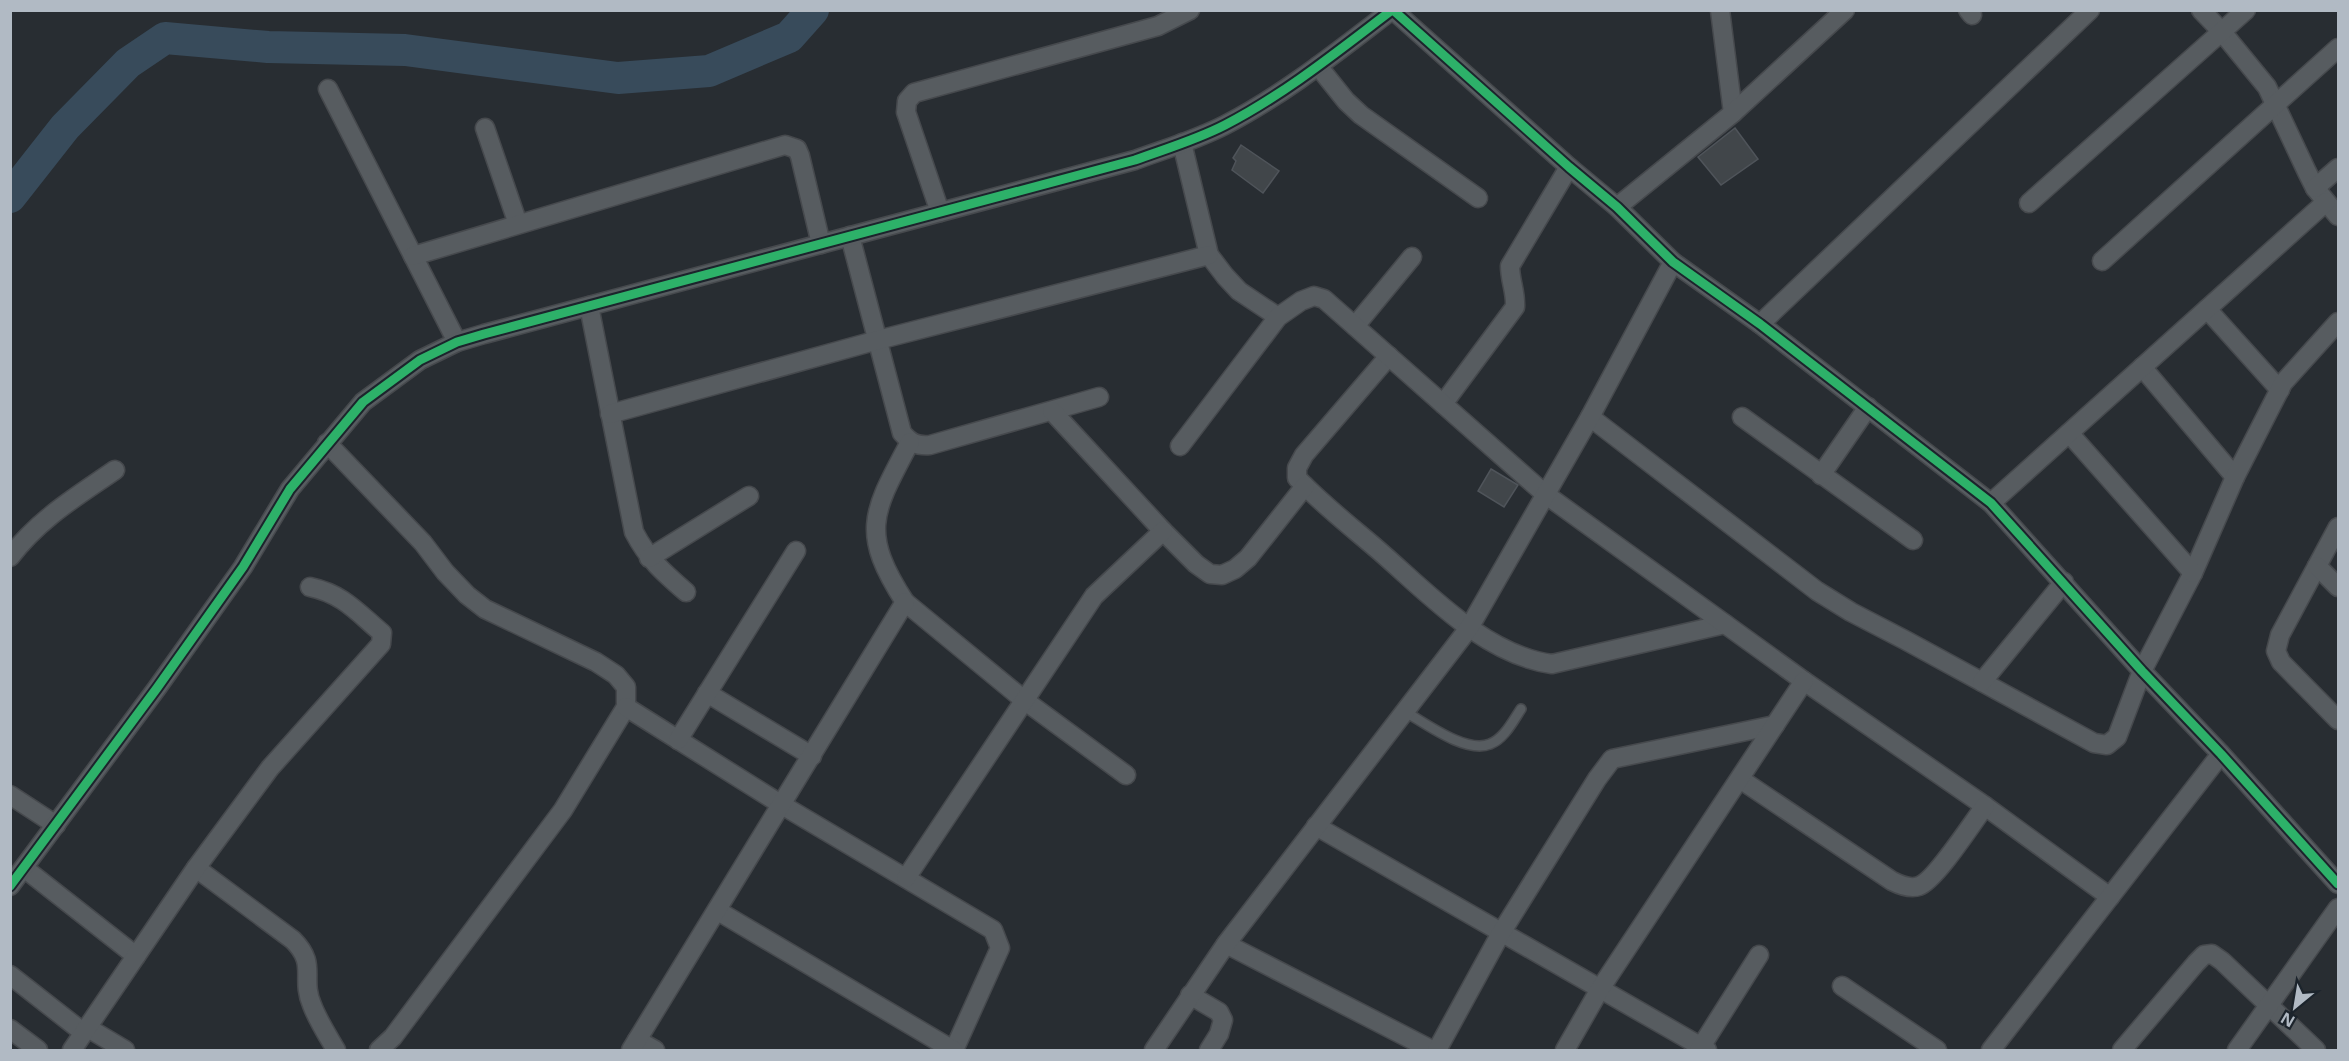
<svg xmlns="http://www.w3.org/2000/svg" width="2349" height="1061" font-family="'Open Sans',sans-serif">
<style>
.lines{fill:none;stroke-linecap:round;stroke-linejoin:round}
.river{stroke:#384b5b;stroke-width:32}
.building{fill:#41464a;stroke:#4f545a;stroke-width:1.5}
.service-casing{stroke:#46494d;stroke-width:12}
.minor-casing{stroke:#46494d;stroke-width:21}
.service{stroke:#575c60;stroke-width:9}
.minor{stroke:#575c60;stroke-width:18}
.cycleway-casing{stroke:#1c242c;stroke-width:13}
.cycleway{stroke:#2db169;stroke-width:9}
</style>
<rect width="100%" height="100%" fill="#282d32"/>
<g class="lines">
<!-- river -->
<polyline class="river" points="10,197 65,127 128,63 165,38 268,47 405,50 618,78 709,71 789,37 813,10"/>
</g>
<!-- building -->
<g class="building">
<polygon points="1735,128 1758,159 1721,185 1698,157"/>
<polygon points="1241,145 1279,171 1263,193 1232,170 1236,161 1233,158"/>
<polygon points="1491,469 1518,485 1504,507 1478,491"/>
</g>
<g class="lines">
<!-- service casing -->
<g class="service-casing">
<path id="service" d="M1404 711C1425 723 1466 754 1490 744 1504 739 1513 721 1521 709"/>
</g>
<!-- minor casing -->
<g class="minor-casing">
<g id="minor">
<polyline points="1393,10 1569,167 1617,207 1673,262 1760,324 1991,503 2142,671 2221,754 2338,884"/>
<polyline points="1720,10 1733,113"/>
<polyline points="1968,10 1972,15"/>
<polyline points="2201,10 2222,32 2267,87 2307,172 2315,188 2338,216"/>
<polyline points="1318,66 1346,101 1361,115 1478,198"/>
<polyline points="328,89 457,342"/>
<polyline points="485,128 518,224"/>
<polyline points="1182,143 1209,255 1225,276 1239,291 1278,317"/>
<polyline points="2315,188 2338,168"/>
<polyline points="2029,203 2246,10"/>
<polyline points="1617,207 1733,113 1845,10"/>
<polyline points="940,212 906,112 907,101 914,93 1158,26 1190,10"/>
<path d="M850 236 902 433C911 443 916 446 930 445L1099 397"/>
<polyline points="413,256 785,145 797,149 800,156 821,244"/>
<polyline points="2102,261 2338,48"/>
<path d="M589 306 634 532C648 559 663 572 686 592"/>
<polyline points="2207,309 2280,390"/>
<polyline points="1760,324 2090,10"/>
<polyline points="1355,326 1412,257"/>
<path d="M1389 356 1304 455 1297 468V478C1322 504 1350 526 1377 549 1426 591 1484 655 1552 664L1725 624"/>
<polyline points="2142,367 2235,477"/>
<path d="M1443 404 1515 307C1516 292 1510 281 1510 266L1569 167"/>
<polyline points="1052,411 1163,531 1196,564 1210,574 1222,575 1235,569 1248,558 1305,486"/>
<polyline points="610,414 878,340 1209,255"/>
<polyline points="1590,417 1817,591 1851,612 1905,640 2094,743 2107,745 2117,737 2142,671 2193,573 2235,477 2283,383 2338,322"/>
<polyline points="1742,417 1913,540"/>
<polyline points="2069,433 2193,573"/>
<path d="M910 442C873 512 859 531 905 602L1024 700 1126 775"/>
<polyline points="327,443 423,543 445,572 467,595 485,609 596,662 616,675 626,687 626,707 563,810 393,1037 379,1050"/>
<polyline points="1180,446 1278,317 1301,301 1314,296 1324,299 1545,494 1804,681 1985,806 2110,897"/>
<polyline points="1821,475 1868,407"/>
<polyline points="1991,503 2326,202"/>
<polyline points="2338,527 2280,635 2276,651 2281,662 2338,720"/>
<path d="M10 557C40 518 76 497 115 470"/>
<polyline points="649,558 749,496"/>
<polyline points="2317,566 2338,587"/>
<polyline points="1982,682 2064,582"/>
<polyline points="707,693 812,756"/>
<polyline points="626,707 782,805 993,930 1000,948 954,1050"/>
<polyline points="678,740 796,551"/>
<path d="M1740 779 1892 881C1900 885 1911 889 1919 886 1935 881 1973 822 1985 806"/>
<polyline points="10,795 56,825"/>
<polyline points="1316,826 1707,1050"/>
<polyline points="24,868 136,956"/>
<path d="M196 868 293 940C318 965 300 977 312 1005 318 1021 328 1036 336 1050"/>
<polyline points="906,878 1094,596 1163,531"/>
<path d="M10 886 157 688 243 567 290 489 363 402 420 360 457 342 484 334 1135 160C1165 149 1196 140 1225 125 1285 94 1338 51 1392 10"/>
<polyline points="718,911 953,1050"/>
<polyline points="1226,944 1432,1050"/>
<polyline points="10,975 84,1033"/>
<polyline points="1842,986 1937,1050"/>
<polyline points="1190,995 1219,1012 1223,1020 1219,1034 1209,1050"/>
<polyline points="88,1028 125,1050"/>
<polyline points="10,1029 38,1050"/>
<polyline points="637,1040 655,1050"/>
<path d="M72 1050 196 868 270 768 381 644 382 633C357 612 343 594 310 587"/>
<polyline points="631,1050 905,602"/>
<polyline points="1154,1050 1226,944 1469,628 1590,417 1673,262"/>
<polyline points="1437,1050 1501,933 1597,779 1612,759 1775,725"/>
<polyline points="1565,1050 1600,989 1804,681"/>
<polyline points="1699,1050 1759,955"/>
<polyline points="1991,1050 2221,754"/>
<polyline points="2122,1050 2196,963 2204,955 2212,954 2222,961 2316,1050"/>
<polyline points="2237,1050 2338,908"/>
</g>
</g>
<!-- service -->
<use href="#service" class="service"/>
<!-- minor -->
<use href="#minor" class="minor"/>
<!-- cycleway casing -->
<g class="cycleway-casing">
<g id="cycleway">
<polyline points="1393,10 1569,167 1617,207 1673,262 1760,324 1991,503 2142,671 2221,754 2338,884"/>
<path d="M10 886 157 688 243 567 290 489 363 402 420 360 457 342 484 334 1135 160C1165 149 1196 140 1225 125 1285 94 1338 51 1392 10"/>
</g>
</g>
<!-- cycleway -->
<use href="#cycleway" class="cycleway"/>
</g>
<!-- border -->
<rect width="2349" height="1061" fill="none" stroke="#b1bac4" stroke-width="24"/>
<!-- north arrow -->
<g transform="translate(2295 1007) rotate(210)" stroke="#1c242c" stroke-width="4.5" paint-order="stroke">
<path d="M0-4.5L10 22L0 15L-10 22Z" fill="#b1bac4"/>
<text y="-9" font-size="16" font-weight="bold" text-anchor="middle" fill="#b1bac4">N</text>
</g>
</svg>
